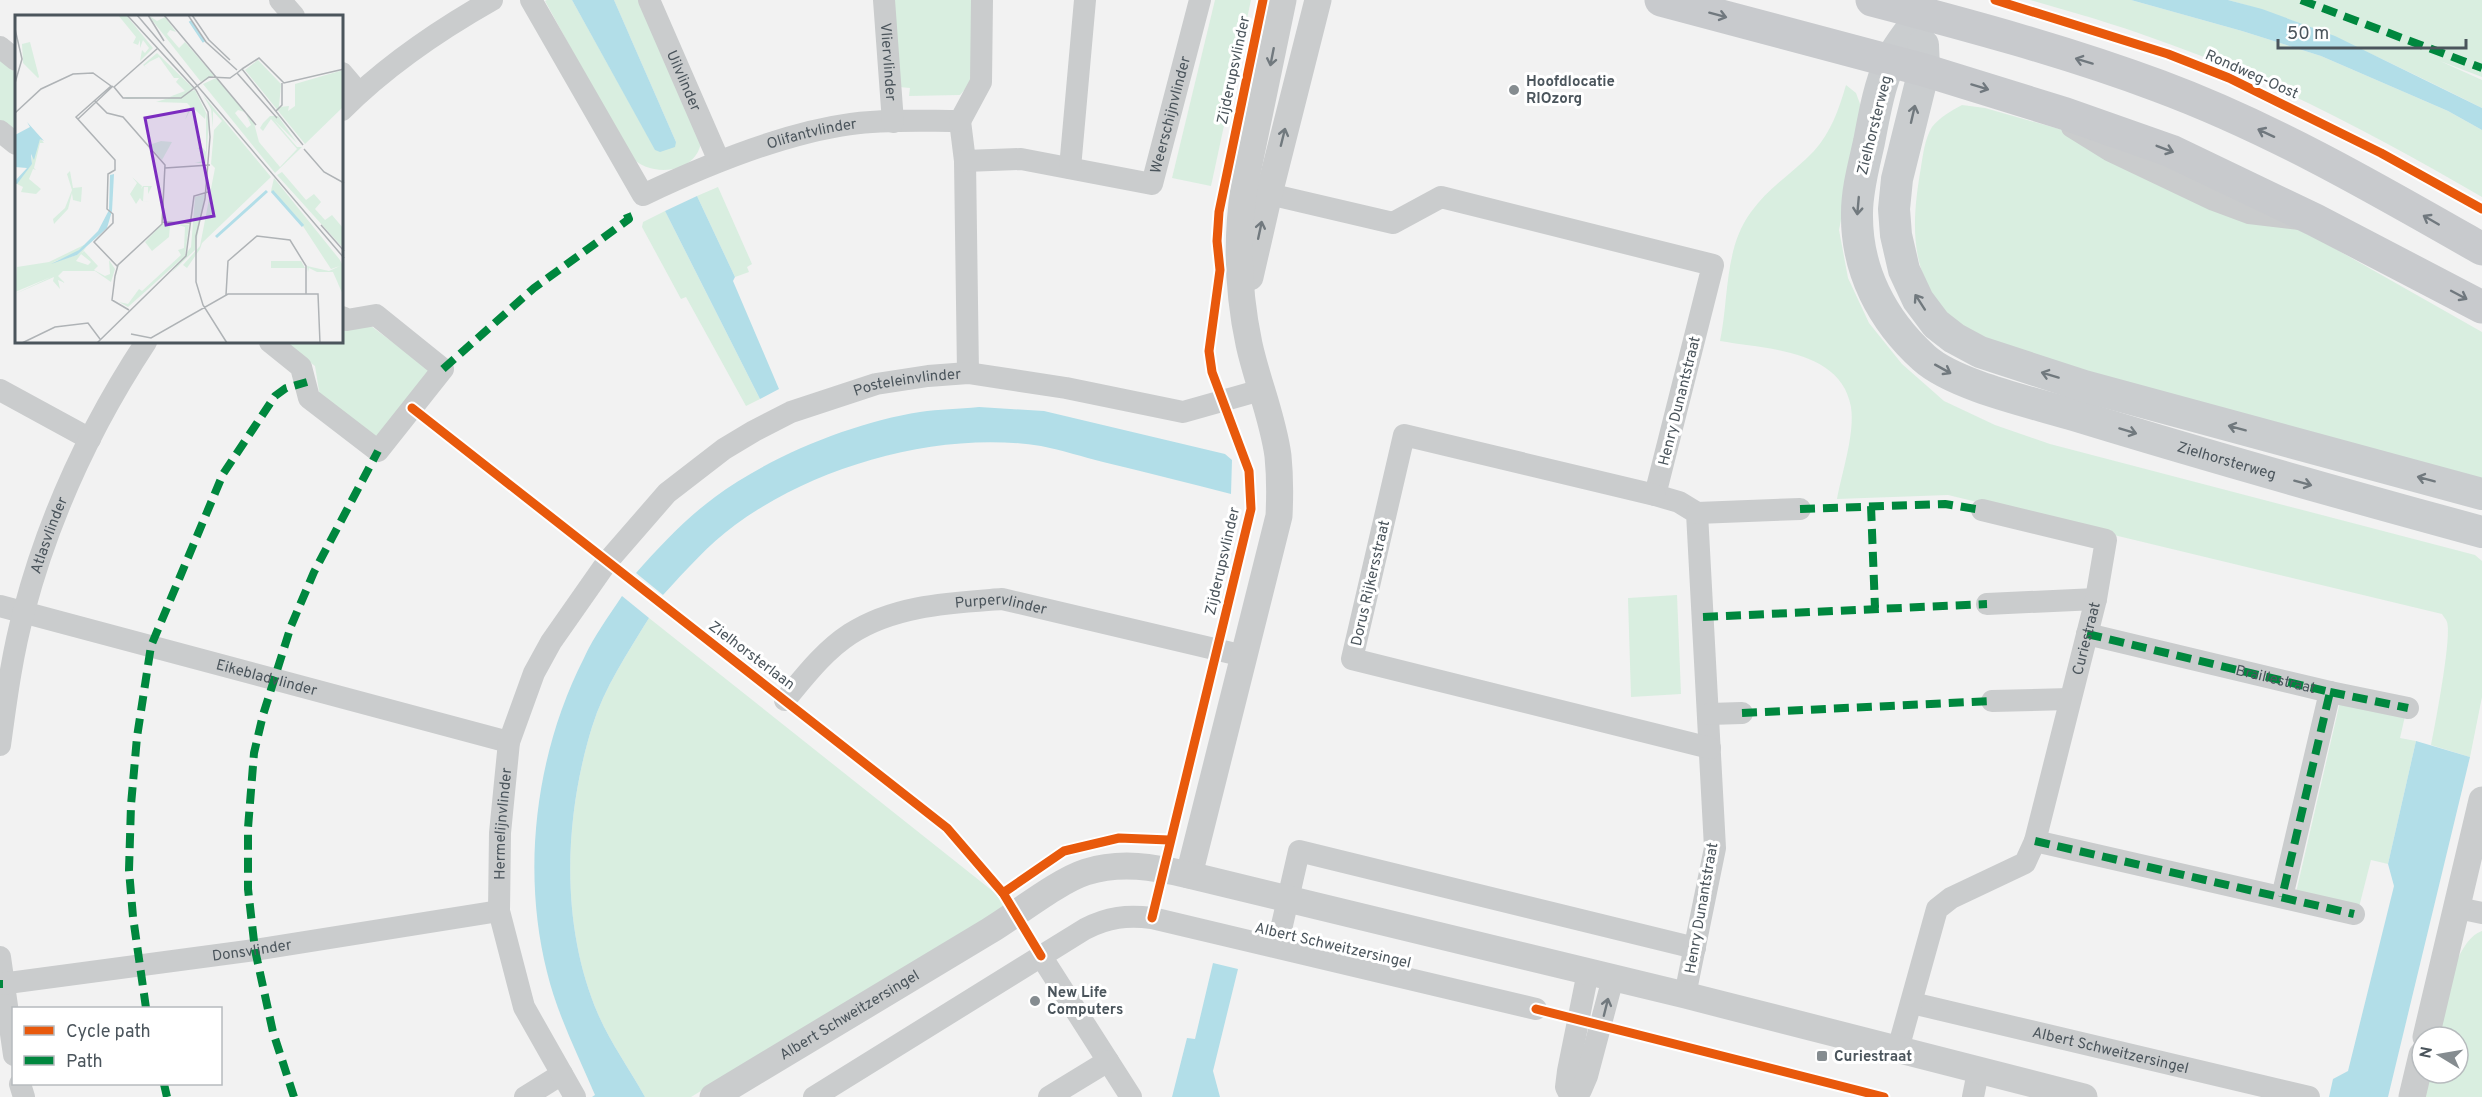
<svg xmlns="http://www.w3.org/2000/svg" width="2482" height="1097" font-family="Overpass,sans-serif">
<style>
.green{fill:#d9eee0}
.water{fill:#b2dee8}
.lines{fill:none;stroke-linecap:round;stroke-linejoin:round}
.minor{stroke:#cacccd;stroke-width:22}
.tertiary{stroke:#cacccd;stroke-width:27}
.secondary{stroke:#cacdcf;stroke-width:32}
.primary{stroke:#c8cacd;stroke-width:33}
.quiet{stroke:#00873e;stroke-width:8;stroke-dasharray:15 8;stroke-linecap:butt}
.cycleway-casing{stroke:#fff;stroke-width:13}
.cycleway{stroke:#e8590c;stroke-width:9}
.oneway{stroke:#70787e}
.oneway2{stroke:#71797e}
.poi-dot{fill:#858c90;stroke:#fff;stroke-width:2}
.labels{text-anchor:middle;stroke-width:6;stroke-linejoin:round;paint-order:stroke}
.street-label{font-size:15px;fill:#4b555c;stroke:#fff}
.poi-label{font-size:15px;font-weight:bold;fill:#4b555c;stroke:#fff;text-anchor:start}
.inset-river{fill:none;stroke:#b2dee8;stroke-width:3}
.inset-road{fill:none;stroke:#afb3b6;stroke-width:1.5}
.view{fill:#7b2cbf;fill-opacity:0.15;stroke:#7b2cbf;stroke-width:3}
.inset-edge{fill:none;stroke:#4b555c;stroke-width:3}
</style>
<rect width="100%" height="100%" fill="#f2f2f2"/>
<!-- green -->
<g class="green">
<path d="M547 0H572L655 149 676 142 614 0H641L701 143C695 174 650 178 630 156L545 1Z"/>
<polygon points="891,0 973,0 974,79 960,95 909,96 910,88 899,87"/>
<polygon points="1215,0 1251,0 1211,186 1172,178"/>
<path d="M2030 0H2131L2242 31 2321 56 2448 111 2482 130V197C2378 137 2269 78 2155 39 2114 24 2072 12 2030 0Z"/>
<path d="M2228 0H2482V77L2440 61 2482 80V108C2398 67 2318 24 2228 0Z"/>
<polygon points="0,60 16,73 16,133 0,120"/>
<path d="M1846 85 1856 93 1863 112 1839 230 1848 278 1869 323 1902 364 1944 401 1995 425 2050 444 2475 555 2482 561V697L2470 757 2431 745C2435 725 2452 637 2447 622 2446 619 2443 616 2442 614L1948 495 1837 499C1842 472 1855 434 1851 407 1841 349 1765 349 1720 341 1729 299 1724 248 1751 212 1768 188 1794 172 1814 151 1831 132 1839 109 1846 85Z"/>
<path d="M1962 105 1985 108 2105 142 2318 239 2482 332V487L1982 342C1961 326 1943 313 1930 290 1909 252 1914 208 1921 167 1923 155 1925 138 1932 127 1940 117 1951 111 1962 105Z"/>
<polygon points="718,187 752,264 747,267 749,272 735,277 697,196"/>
<polygon points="665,211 760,399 746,406 686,297 681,299 642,227 643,222"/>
<polygon points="371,326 431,371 376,439 320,397 315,366 283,342 342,342 342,328"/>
<polygon points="1677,595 1681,694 1631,697 1628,598"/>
<path d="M649 618 1009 904 691 1097H645C630 1070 610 1042 598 1014 560 925 564 818 592 727 604 688 628 652 649 618Z"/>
<polygon points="2340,702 2405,716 2400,738 2416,741 2388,864 2371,860 2358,911 2295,897"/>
<path d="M2482 931V1097H2419L2424 1073H2458V1037H2432C2440 1012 2455 939 2482 931Z"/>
</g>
<!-- water -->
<g class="water">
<polygon points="572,0 614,0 676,142 675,147 660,152 655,150"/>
<polygon points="2131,0 2228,0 2262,9 2335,36 2482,108 2482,130 2448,111 2321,56 2242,31"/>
<polygon points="697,196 735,277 733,281 779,389 760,399 665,211"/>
<path d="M979 407 1044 411 1225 454 1232 460 1231 494C1188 483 1146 472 1103 462 1083 457 1062 450 1041 446 941 430 816 465 735 525 708 545 686 570 663 595L636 573C660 546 685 519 715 497 768 457 854 422 920 412 939 409 959 409 979 407Z"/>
<path d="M622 596 649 618C628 652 604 688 592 727 564 818 560 925 598 1014 610 1042 630 1070 645 1097H592L595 1095C578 1055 557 1014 547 972 521 869 536 752 584 658 594 636 609 616 622 596Z"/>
<polygon points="2416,741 2470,757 2388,1097 2329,1097 2333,1079 2348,1071 2394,886 2388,864"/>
<polygon points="1213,963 1238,969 1213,1071 1220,1097 1172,1097 1187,1038 1195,1039"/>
</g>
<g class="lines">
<!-- minor -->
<g class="minor">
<polyline points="280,0 294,16"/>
<path id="s1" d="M531 0 643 195C704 166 784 133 851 124 887 119 924 121 960 121L965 161 968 373"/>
<path id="s2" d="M649 0 719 161"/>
<path id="s3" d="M884 0 893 122"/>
<polyline points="0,47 16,60"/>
<polyline points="342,73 359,93"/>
<path d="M342 110C385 67 439 30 492 0"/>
<polyline points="960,121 981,82 982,0"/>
<polyline points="2072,127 2109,150 2214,200 2249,213 2300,219"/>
<polyline points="0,131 16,144"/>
<path id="s4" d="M965 161 1021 159 1152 184 1200 0"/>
<polyline points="1070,168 1085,0"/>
<polyline points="1252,190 1393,223 1441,197 1713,265 1655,495 1679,502 1697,513 1715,848 1685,995"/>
<polyline points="270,342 301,367 309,398 378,451 443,369 376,315 347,320 342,317"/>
<polyline points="0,390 90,439"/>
<polyline points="1655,495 1404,435 1352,659 1710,748"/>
<polyline points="1697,513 1800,509"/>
<polyline points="1987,604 2096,599"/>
<path id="s5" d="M0 606 509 742"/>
<polyline points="2087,634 2330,692 2282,897"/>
<polyline points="2330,692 2408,708"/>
<path id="s6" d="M785 700C805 676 824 651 850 634 895 605 950 603 1002 599L1244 656"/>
<polyline points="1992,701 2070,699"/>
<polyline points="1709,714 1742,713"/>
<path id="s7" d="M0 745C6 701 12 654 24 611 49 516 92 424 146 342"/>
<polyline points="2035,841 2354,914"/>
<polyline points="2458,908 2482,913"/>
<polyline points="1277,947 1299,851 1695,948"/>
<polyline points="1041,956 1131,1097"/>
<polyline points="0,957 14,1055"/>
<path id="s8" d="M0 984 255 950 499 911"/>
<path id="s9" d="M1912 1003 2309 1097"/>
<path id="s10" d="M1898 1049 1937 909 1951 898 2025 863 2035 841 2096 599 2106 540 1982 510"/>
<polyline points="20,1084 24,1097"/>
<polyline points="525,1097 562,1074"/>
<path id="s11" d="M575 1097 524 1007 499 911 500 833 509 742 534 673 551 642 607 562 667 493 724 449 754 431 791 412 876 384 928 376 968 373 1066 388 1183 412 1261 390"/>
<path d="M814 1097 1085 929C1108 917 1127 915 1152 918L1536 1009"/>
<polyline points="1049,1097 1108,1061"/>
<polyline points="1571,1097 1566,1087 1568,1071 1588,972"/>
<polyline points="1574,1097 1581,1090 1587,1076 1613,978"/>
<polyline points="1973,1097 1978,1072"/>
</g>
<!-- tertiary -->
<g class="tertiary">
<polyline points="1250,277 1269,194 1318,0"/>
<path d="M1189 875 1279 516C1280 496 1280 476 1278 456 1273 418 1257 381 1249 344 1238 292 1236 241 1244 188L1283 0"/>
<polyline points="2426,1037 2482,800"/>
<path id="s12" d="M713 1097C805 1041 897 986 989 931 1017 914 1058 881 1086 872 1121 861 1154 867 1189 875L1685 995 2084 1097"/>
<polyline points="2412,1097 2422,1055"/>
</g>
<!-- secondary -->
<g class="secondary">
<path id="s13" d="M1923 14C1912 29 1898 45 1890 62 1879 86 1874 116 1869 142 1864 165 1857 189 1857 213 1856 270 1882 320 1924 358 1955 386 2035 403 2077 416 2211 457 2346 495 2482 532"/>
<polyline points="1923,45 1924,70 1897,179 1894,209 1896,235 1904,270 1918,300 1936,324 1954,338 1980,352 2084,386 2482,494"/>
</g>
<!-- primary -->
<g class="primary">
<polyline points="1661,0 1924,70 2066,114 2171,151 2315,220 2482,307"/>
<path d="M1872 0C1968 25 2065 51 2159 86 2272 128 2377 189 2482 249"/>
</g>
<!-- quiet -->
<g class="quiet">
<polyline points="2301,0 2482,68"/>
<polyline points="443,369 534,288 629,219 624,207"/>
<polyline points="1871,506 1875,608"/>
<polyline points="1800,509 1945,504 1982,510"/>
<polyline points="1703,617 1987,604"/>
<path id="s14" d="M2087 634 2330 692 2282 897"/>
<polyline points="2330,692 2408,708"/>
<polyline points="1742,713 1992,701"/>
<polyline points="2035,841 2354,914"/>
<polyline points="0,984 3,984"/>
<polyline points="146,1008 133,917 129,870 131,805 137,737 151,646 223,474 275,396 286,388 307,382"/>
<polyline points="164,1084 167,1097"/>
<polyline points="294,1097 273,1032 255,950 248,889 248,828 254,753 263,715 291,626 314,572 378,451"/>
</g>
<!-- cycleway casing -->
<g class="cycleway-casing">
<g id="cycleway">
<polyline points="1995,0 2168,54 2229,78 2381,153 2482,209"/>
<polyline points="412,408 947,828 1003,893 1041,956"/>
<polyline points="1003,893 1064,851 1119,838 1169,840"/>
<polyline points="1152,918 1251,509 1249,471 1212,372 1209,351 1220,270 1217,241 1219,212 1263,0"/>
<polyline points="1536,1009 1884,1097"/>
</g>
</g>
<!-- cycleway -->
<use href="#cycleway" class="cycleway"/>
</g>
<!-- one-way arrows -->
<defs><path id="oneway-shaft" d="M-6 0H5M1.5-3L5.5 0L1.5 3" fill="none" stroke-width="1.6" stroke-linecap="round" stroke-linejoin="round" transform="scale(1.5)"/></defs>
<g class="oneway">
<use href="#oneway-shaft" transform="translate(1718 15) rotate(15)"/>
<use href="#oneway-shaft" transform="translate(2084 61) rotate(-163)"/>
<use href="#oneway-shaft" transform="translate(1980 87) rotate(17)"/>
<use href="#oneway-shaft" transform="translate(2266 133) rotate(-155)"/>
<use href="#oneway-shaft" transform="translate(2165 149) rotate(21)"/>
<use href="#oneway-shaft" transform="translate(2431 220) rotate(-150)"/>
<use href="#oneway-shaft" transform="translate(2459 295) rotate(28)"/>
</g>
<g class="oneway2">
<use href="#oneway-shaft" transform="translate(1272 57) rotate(101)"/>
<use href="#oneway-shaft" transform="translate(1913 114) rotate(-77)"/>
<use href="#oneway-shaft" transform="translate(1283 137) rotate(-76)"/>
<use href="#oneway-shaft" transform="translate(1858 206) rotate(95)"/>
<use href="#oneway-shaft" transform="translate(1260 230) rotate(-78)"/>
<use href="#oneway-shaft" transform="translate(1920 302) rotate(-123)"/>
<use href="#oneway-shaft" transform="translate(1943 369) rotate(29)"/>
<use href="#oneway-shaft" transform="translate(2050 375) rotate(-163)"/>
<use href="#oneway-shaft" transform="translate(2237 428) rotate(-165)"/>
<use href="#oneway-shaft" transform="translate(2128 431) rotate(17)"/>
<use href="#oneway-shaft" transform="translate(2426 479) rotate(-165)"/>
<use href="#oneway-shaft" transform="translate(2303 483) rotate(15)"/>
<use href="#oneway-shaft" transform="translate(1606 1007) rotate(-76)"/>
</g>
<!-- markers -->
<g class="poi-dot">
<circle cx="1514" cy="90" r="6"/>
<circle cx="1035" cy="1001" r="6"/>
<rect x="1816" y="1050" width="12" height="12" rx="3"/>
</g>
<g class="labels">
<!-- street labels -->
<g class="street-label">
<text dy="5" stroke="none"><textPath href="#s3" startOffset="62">Vliervlinder</textPath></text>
<text transform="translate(1233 70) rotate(-78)" y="5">Zijderupsvlinder</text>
<text transform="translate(2252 74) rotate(24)" y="5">Rondweg-Oost</text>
<text dy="5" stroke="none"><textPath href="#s2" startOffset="88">Uilvlinder</textPath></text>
<text dy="5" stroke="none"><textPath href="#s4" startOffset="261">Weerschijnvlinder</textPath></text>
<text transform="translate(1874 125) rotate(-76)" y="5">Zielhorsterweg</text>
<text dy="5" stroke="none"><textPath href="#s1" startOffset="405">Olifantvlinder</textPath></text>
<text dy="5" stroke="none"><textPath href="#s11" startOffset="939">Posteleinvlinder</textPath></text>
<text transform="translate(1679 401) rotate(-76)" y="5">Henry Dunantstraat</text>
<text dy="5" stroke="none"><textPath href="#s13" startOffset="699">Zielhorsterweg</textPath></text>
<text dy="5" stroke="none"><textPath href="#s7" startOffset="216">Atlasvlinder</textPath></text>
<text transform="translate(1222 561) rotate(-77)" y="5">Zijderupsvlinder</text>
<text transform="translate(1370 583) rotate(-77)" y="5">Dorus Rijkersstraat</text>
<text dy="5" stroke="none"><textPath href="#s6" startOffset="250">Purpervlinder</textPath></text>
<text dy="5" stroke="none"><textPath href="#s10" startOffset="478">Curiestraat</textPath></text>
<text transform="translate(752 655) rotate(37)" y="5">Zielhorsterlaan</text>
<text dy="5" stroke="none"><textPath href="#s5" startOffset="276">Eikebladvlinder</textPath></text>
<text dy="5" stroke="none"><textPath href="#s14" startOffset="194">Braillestraat</textPath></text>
<text dy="5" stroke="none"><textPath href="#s11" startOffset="290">Hermelijnvlinder</textPath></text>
<text transform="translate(1701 908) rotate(-80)" y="5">Henry Dunantstraat</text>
<text transform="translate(1333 945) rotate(13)" y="5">Albert Schweitzersingel</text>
<text dy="5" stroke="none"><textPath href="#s8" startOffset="254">Donsvlinder</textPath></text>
<text dy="5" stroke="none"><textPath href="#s12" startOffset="159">Albert Schweitzersingel</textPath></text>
<text dy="5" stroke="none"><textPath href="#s9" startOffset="204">Albert Schweitzersingel</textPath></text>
</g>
<!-- poi labels -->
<g class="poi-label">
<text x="1526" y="86">Hoofdlocatie<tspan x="1526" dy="17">RIOzorg</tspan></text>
<text x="1047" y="997">New Life<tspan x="1047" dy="17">Computers</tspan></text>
<text x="1834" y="1061">Curiestraat</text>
</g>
</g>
<!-- overview -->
<g transform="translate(15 15)">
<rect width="328" height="328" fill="#f2f2f2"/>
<path d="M103 0H111L138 33 125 46 127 35 130 38 134 33 128 25 125 33V25L123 30 118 28 121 22ZM133 0 142 6 150 2 161 17 155 15 152 19 164 33 170 27 199 61 186 67ZM15 27 24 62 23 63 8 48 7 29ZM142 38 179 74 169 81 112 84 109 82H154L170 76 161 67 164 63H159L144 42 134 47 142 41 129 51 136 56 128 50ZM243 45 266 69 264 92 274 91 273 96 280 91V69L328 55V92L290 129 230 55ZM201 63 230 97 223 95 220 98 223 102 232 113 236 110 231 99 239 108 244 127 265 152 282 134 256 104 248 116 245 113 248 108 255 101H263L282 128 259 105 282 132H287L260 158 188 69ZM180 75 194 104 191 148H180L188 146V136L182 133 187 132 191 137V98L190 104 177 92 170 105 175 91 172 88 141 87ZM188 80 256 162 187 228 185 234 172 253 168 250 185 231 200 153 196 149 199 115 207 106 198 96V113L196 94ZM23 121 18 144 25 123 29 128H25L19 153 21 155 18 154 14 164 26 174 21 179 6 177 8 172 0 168 17 149V124ZM146 126 157 127 147 145 134 130ZM55 156 58 173 67 172 66 187 58 185 57 178 53 194 39 209 38 204 50 193 57 175 52 159ZM267 157 291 185 299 179 306 187 300 194 310 205 317 200 328 213V233L262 160ZM117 162 127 171 126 174 128 171H137L133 179V172H129L128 186 136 187 127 186 125 183 121 189 115 179 122 168ZM259 163 325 245 328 251V280L318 257H302L294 253 293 257 292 251 314 256 325 251 316 254 282 202 256 176ZM190 179 180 235 157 257 176 232 180 182ZM148 208 159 210 155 211 154 222 137 236 130 227ZM160 209 174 210 170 241 113 292 104 287 113 289 124 274 127 276 166 240 163 235 169 233 170 212ZM69 230H71L57 240 36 248 62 240 72 231 61 246 73 250 76 247 66 239 69 236 83 251 79 255 90 261 95 259 94 245 100 254 96 267 80 256H48L43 261 50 268 43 265 45 274 38 266 39 262 0 279 36 262 0 277 2 252 34 247ZM256 246H286L290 253H256Z" fill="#d9eee0"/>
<path d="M12 107 29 126 25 124 19 145 16 139 17 149 2 169 0 168V166L12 153 0 152V120L15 112ZM99 159 97 196 92 213 62 240 36 249 64 235 83 216 94 195 95 160Z" fill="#b2dee8"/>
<path class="inset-river" d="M175 6 189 27M257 176 288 211M201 222 252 176"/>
<path class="inset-road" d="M112 0 181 75 193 97 195 122 190 184 181 221V267L188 290 212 328M122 0 329 243M133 0 149 26M149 0 241 110M173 0 191 27 222 55M177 0 194 25 215 45M0 14 7 44 0 68M143 33 99 72 108 83H166L194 62 215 63 222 58M227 54 244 43 269 68 329 54M222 58 227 54 288 130M222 58 262 103M80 86 92 98 108 102 150 150 147 209 103 250 100 261 97 285 114 295M261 96 267 90V68M0 98 26 74 58 59 78 58 96 71 61 102 100 145V155L93 159 92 194 98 199V208L79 227 102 251M63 104 98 71M289 134 309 157 329 168M150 153 195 150M147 207 176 208M306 210 329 236M211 280 213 246 242 221 275 225 291 251V279M116 319 136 323 213 279H303L305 328M7 328 40 312 73 308 85 324M82 328 171 241 179 181 193 177"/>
<path class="view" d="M178 94 199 201 151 210 130 103Z"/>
<rect width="328" height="328" class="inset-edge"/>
</g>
<!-- legend -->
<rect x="12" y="1007" width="210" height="78" fill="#ffffff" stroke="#b7bbbe" stroke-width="1.5"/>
<rect x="24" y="1026" width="30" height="9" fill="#e8590c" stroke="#b7bbbe" stroke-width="1.5"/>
<text x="66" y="1037" font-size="18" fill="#4b555c">Cycle path</text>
<rect x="24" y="1056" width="30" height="9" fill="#00873e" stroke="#b7bbbe" stroke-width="1.5"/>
<text x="66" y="1067" font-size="18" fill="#4b555c">Path</text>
<!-- north arrow -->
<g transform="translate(2440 1055) rotate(281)"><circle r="28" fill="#ffffff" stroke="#b7bbbe" stroke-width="1.5"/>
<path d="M0-4.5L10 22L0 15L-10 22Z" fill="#858c90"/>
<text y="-9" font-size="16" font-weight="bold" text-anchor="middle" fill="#4b555c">N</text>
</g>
<!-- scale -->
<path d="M2278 39v9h188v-9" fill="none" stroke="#4b555c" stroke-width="3"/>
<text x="2287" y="39" font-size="18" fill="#4b555c" stroke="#ffffff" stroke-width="4.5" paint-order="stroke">50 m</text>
</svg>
